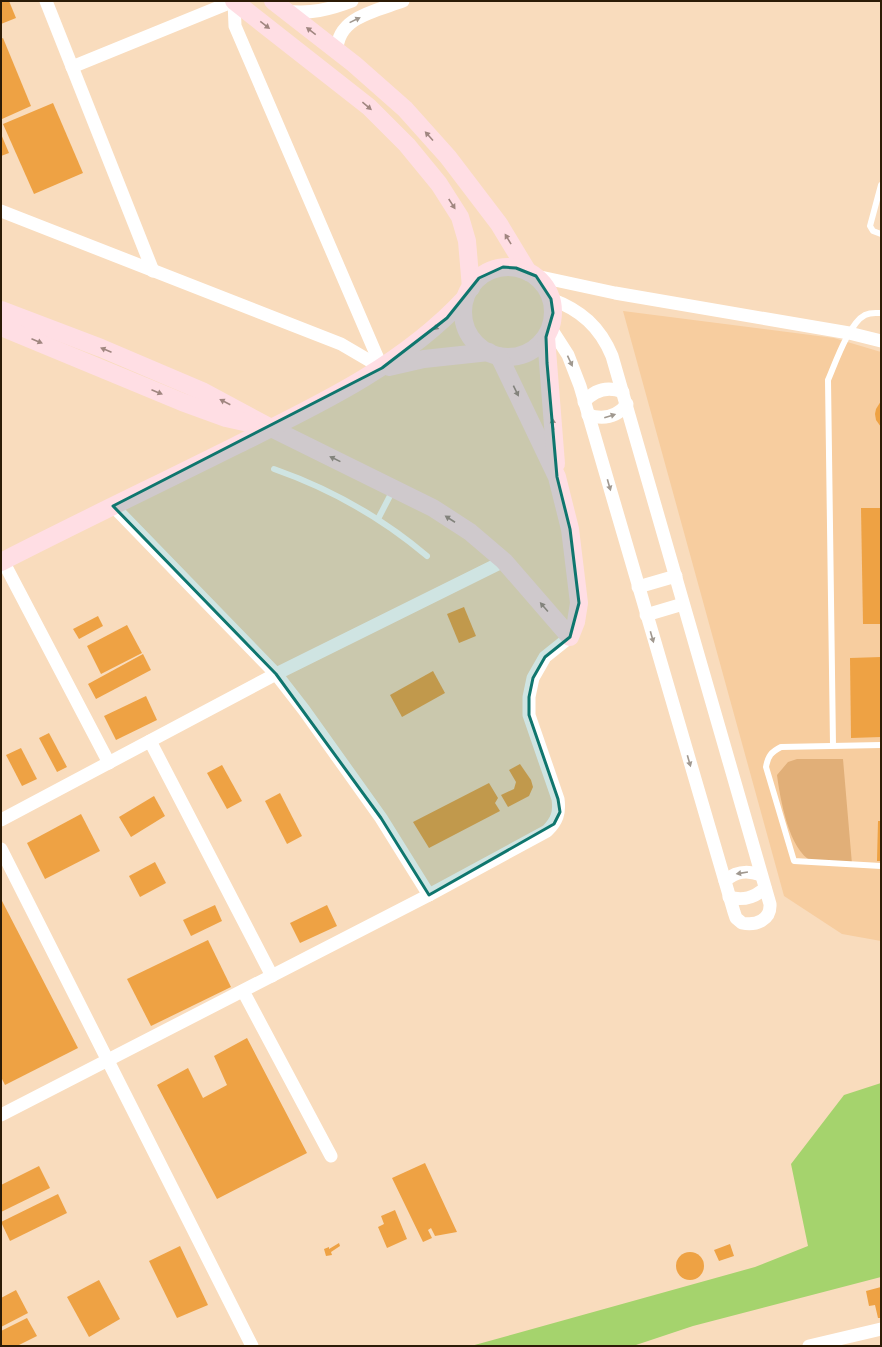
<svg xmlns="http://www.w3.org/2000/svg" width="882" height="1347" font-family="Cabin,sans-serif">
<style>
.built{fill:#f7cd9f}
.green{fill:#e1af78}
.water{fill:#a5d36d}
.building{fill:#eea244}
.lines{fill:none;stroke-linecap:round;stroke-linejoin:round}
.lane{stroke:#fff;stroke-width:6}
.street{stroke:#fff;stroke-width:13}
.secondary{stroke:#ffdee4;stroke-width:18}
.oneway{fill:#a0988f}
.oneway2{fill:#a08680}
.marked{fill:#0f766e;fill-opacity:0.2;stroke:#0f766e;stroke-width:3;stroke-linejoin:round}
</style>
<rect width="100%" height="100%" fill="#f9dcbd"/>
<!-- built -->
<polygon class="built" points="623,311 834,338 881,352 881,941 842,934 784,896"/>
<!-- green -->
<path class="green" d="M797 759H843L852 864C842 864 821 865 812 861 789 851 780 798 777 775L788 762Z"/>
<!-- water -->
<polygon class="water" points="881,1083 881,1277 693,1326 633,1346 471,1346 755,1267 808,1246 791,1164 844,1095"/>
<!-- building -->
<g class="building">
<polygon points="1,1 9,1 16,18 1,24"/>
<polygon points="3,38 31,106 2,119 1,39"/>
<polygon points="53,103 83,173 34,194 3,124"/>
<polygon points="1,134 9,153 1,156"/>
<polygon points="881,401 881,427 876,420 875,414 876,409"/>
<polygon points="861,508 881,508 881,624 863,624"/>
<polygon points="464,607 476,636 459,643 447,614"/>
<polygon points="98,616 103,626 79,639 73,629"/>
<polygon points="127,625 142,653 101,674 87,646"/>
<polygon points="143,654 151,670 96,699 88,684"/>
<polygon points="881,657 881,737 851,738 850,658"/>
<polygon points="433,671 445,693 402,717 390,695"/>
<polygon points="146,696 157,720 116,740 104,716"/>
<polygon points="49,733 67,767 57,772 39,738"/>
<polygon points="21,748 37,779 22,786 6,755"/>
<polygon points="520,764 531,780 533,787 529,796 508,807 501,795 514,789 516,782 509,770"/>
<polygon points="222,765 242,801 227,809 207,773"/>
<polygon points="489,783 498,798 495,803 500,811 429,848 413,822"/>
<polygon points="280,793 302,836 287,844 265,801"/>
<polygon points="154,796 165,816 131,837 119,817"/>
<polygon points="81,814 100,851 45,879 27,843"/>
<polygon points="878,821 881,821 881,861 877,861"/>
<polygon points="155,862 166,883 140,897 129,876"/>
<polygon points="1,899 78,1048 5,1085 1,1077"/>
<polygon points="215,905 222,921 191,936 183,920"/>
<polygon points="327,905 337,926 300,943 290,923"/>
<polygon points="208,940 231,987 151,1026 127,979"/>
<polygon points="247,1038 307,1153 217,1199 157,1085 188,1068 203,1098 227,1085 214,1056"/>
<polygon points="425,1163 457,1232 435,1236 431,1228 428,1230 432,1238 423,1242 392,1178"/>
<polygon points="39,1166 50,1188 1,1212 1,1185"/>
<polygon points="58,1194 67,1213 10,1241 1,1222"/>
<polygon points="395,1210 407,1239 387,1248 378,1227 384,1224 381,1216"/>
<polygon points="339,1243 340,1246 331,1252 332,1255 326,1256 324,1249 329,1247 329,1249"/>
<polygon points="730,1244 734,1256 719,1261 714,1250"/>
<polygon points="180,1246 208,1305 177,1318 149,1261"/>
<circle cx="690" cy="1266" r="14"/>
<polygon points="99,1280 120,1319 89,1337 67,1297"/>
<polygon points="881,1287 881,1318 878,1318 875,1305 869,1306 866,1291"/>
<polygon points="16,1290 28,1313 1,1327 1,1298"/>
<polygon points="27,1318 37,1336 17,1346 1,1346 1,1331"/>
</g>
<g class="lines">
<!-- lane -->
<g class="lane">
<polyline points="881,185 870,226 873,231 881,234"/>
<path d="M274 469C331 489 381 517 427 556"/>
<polyline points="378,519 393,490"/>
<path d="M833 745 828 380C835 364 849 323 865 315 871 312 875 313 881 313"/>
<path d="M881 745 781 747C771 752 768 756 766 767L794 861 881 866"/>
</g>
<!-- street -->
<g class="street">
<polyline points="46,1 153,271"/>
<path d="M285 11C310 14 329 10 352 1"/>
<path d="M337 51C337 17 376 11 403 1"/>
<polyline points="72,67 234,1 235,26 382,368"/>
<polyline points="1,211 341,344 382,368"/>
<polyline points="536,276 615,293 849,333 881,341"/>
<path d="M550 327 568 355 580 386 734 912 736 918 742 923C756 926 771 920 770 904L612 356C600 327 581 310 551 299"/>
<path d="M584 402C595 389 608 386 623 392"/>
<path d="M588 415C604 420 617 417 627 404"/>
<polyline points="113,506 276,674 304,710 381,818 429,895"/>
<polyline points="3,561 109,763"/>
<polyline points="638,587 676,576"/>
<polyline points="646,615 683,604"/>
<polyline points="150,741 272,976"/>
<polyline points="1,820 276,674 504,561"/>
<polyline points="1,849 252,1346"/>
<path d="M725 881C736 871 747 870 761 875"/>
<path d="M729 897C743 901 754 898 765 888"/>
<polyline points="243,991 331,1156"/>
<path d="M1 1115 429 895 547 831C557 821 560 813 558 799L529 715V697L533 678 545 657 570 637"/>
<polyline points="809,1346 881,1329"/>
</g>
<!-- secondary -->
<g class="secondary">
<polyline points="234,1 369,107 407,145 439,184 460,217 467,241 471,288"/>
<polyline points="273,1 354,64 405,109 448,157 499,224 528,272"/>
<circle cx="508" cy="312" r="45"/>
<polyline points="1,310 101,348 202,391 271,428 433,508 470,532 504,561 570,637 576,622 579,603 570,529 557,477 499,356"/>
<polyline points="1,327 182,402 226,418 253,424"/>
<polyline points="546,337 556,464"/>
<polyline points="389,367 424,359 489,352"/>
<path d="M1 562C79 522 159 484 237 445 318 405 403 365 465 298"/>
</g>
</g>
<!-- one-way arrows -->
<defs><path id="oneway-solid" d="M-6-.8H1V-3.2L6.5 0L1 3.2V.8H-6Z"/></defs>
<g class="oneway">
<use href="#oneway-solid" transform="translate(355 20) rotate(-26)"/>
<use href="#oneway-solid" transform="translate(570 361) rotate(65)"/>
<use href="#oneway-solid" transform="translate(610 416) rotate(-17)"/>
<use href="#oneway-solid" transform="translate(609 485) rotate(74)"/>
<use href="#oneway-solid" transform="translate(652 637) rotate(74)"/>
<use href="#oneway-solid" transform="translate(689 761) rotate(74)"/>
<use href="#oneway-solid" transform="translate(742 873) rotate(171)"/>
</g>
<g class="oneway2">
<use href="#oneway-solid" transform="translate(265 25) rotate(38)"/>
<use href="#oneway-solid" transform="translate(311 31) rotate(-142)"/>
<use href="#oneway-solid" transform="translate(367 106) rotate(40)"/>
<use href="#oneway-solid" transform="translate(429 136) rotate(-132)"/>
<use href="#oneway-solid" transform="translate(452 204) rotate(57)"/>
<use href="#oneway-solid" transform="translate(508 239) rotate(-121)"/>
<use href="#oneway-solid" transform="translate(438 326) rotate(139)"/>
<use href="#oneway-solid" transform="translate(37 341) rotate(23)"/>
<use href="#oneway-solid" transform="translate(106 350) rotate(-157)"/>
<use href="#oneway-solid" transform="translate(516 391) rotate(64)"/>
<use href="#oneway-solid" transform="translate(157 392) rotate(23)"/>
<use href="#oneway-solid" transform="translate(225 402) rotate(-153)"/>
<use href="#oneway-solid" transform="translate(553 424) rotate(-96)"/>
<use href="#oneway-solid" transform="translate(335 459) rotate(-154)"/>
<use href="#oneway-solid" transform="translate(450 519) rotate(-147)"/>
<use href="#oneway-solid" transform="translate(544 607) rotate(-131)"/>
</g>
<!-- marked area -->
<path class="marked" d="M503 267 516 268 536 276 551 299 553 313 546 337 547 363 557 477 570 529 579 603 570 637 545 657 533 678 529 697V715L558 799 560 812 554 824 429 895 381 818 276 674 113 506 382 368 447 318 479 278Z"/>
<!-- border -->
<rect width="882" height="1347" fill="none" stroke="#2c1b06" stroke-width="4"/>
</svg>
